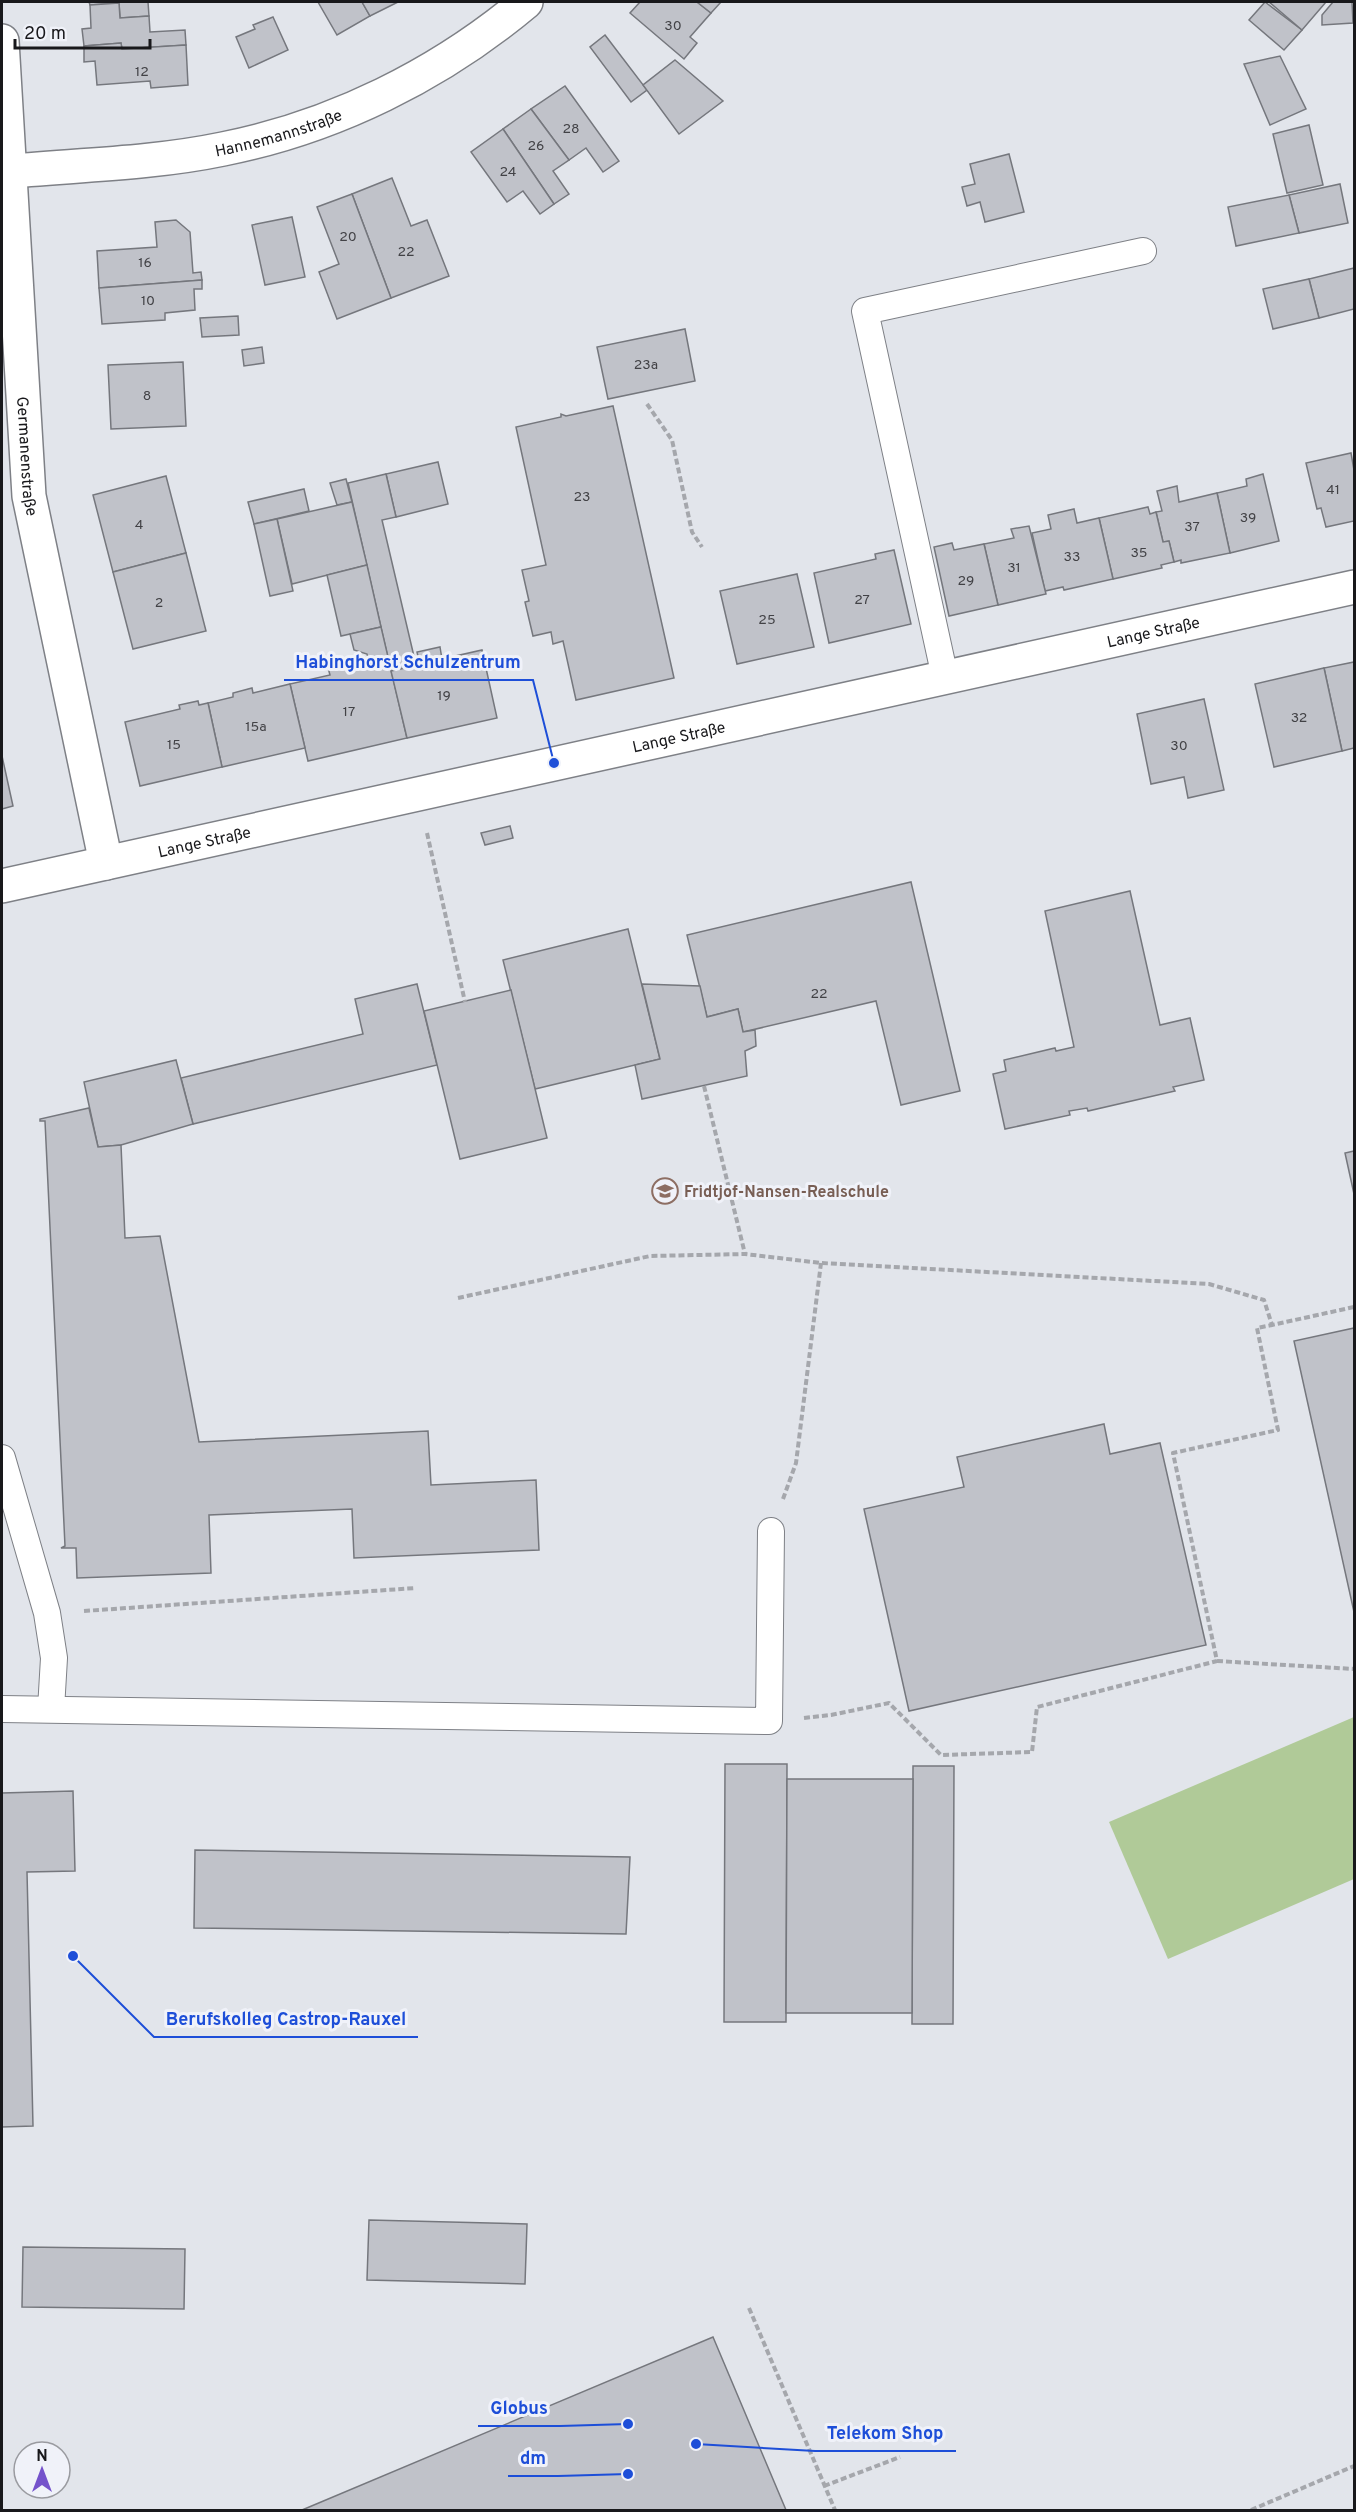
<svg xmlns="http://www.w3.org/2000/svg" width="1356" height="2512" font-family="Overpass,sans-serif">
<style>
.green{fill:#b0ca98}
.building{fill:#c0c2c9;stroke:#75777d;stroke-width:1.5}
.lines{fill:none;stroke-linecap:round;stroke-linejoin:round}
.lane-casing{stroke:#7e8086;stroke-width:28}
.street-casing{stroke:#7e8086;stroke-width:36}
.secondary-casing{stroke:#7e8086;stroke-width:36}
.path{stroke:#a5a7ac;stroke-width:4;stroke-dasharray:6 3;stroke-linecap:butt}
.lane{stroke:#fff;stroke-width:26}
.street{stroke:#fff;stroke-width:33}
.secondary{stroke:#fff;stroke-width:33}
.labels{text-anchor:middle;stroke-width:6;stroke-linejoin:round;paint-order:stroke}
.number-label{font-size:14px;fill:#424246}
.street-label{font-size:16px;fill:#18181b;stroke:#f0f2f9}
.education-label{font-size:16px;font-weight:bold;fill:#785e54;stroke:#f0f2f9;text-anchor:start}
.leader{fill:none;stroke:#1d4ed8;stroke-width:2}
.callout-dot{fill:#1d4ed8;stroke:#f0f2f9;stroke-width:2}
.callout-label{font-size:18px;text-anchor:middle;font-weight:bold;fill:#1d4ed8;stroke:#f0f2f9;stroke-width:6;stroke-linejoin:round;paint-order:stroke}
</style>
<rect width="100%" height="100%" fill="#e2e5eb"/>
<!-- green -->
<polygon class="green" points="1354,1717 1354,1879 1168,1959 1109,1822"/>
<!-- building -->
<g class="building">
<polygon points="89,2 148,2 149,16 120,18 119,3 90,5"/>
<polygon points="318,2 362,2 370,16 337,35"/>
<polygon points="362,2 398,2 370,16"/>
<polygon points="640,2 697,2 711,13 690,37 697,43 684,59 630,13"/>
<polygon points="697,2 721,2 711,13"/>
<polygon points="1265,2 1302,30 1284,50 1249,20"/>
<polygon points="1269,2 1326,2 1302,30"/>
<polygon points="1333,2 1352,2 1353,23 1322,25 1322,15"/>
<polygon points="119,3 120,18 149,16 150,32 185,30 186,45 122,49 121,43 84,46 82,29 91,28 90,5"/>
<polygon points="273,17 288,50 249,68 236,37 255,29 253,25"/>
<polygon points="605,35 647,90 631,102 590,47"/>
<polygon points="121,43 122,49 186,45 188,85 151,88 150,81 97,85 95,61 84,62 84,46"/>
<polygon points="1280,56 1306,109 1270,125 1244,64"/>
<polygon points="675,60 723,101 679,134 643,85"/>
<polygon points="565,86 619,161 603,172 586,148 569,160 531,109"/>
<polygon points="531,109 569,160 553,171 569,194 554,204 503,129"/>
<polygon points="1309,125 1323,185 1287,193 1273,134"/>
<polygon points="503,129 554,204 540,214 523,191 507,202 471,152"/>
<polygon points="1009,154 1024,212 985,222 980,202 967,206 962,187 975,184 970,164"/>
<polygon points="392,178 411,226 427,220 449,276 391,298 352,194"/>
<polygon points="1340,184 1348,223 1299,233 1289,195"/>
<polygon points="352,194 391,298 337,319 319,272 339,264 317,207"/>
<polygon points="1289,195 1299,233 1236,246 1228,207"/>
<polygon points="292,217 305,277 265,285 252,225"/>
<polygon points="176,220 190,232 193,273 201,272 202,280 99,288 97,251 157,247 155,222"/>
<polygon points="1354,268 1354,309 1319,318 1309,279"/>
<polygon points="1309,279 1319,318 1273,329 1263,289"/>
<polygon points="202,280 202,289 194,289 195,310 165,313 165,320 102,324 99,288"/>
<polygon points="238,316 239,335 202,337 200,318"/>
<polygon points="685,329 695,381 608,399 597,347"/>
<polygon points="262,347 264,363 244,366 242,350"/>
<polygon points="183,362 186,426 111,429 108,365"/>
<polygon points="613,406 674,678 576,700 563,641 553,644 551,632 533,636 525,602 529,601 522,570 546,565 516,427 561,417 561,414 566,416"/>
<polygon points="1351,453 1354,470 1354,521 1326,527 1321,508 1317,509 1306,463"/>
<polygon points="438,462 448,504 396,517 386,474"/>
<polygon points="386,474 396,517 382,520 416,665 391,671 348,483"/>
<polygon points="1263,474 1279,541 1230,553 1217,493 1247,486 1246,479"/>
<polygon points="166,476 186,553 113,572 93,495"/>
<polygon points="346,479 352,502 337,505 330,483"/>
<polygon points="1177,486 1179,502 1217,493 1230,553 1181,563 1181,560 1174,562 1169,541 1163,542 1156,512 1162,511 1157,491"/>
<polygon points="304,489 309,511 254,524 248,502"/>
<polygon points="352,502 367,565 292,584 277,519"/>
<polygon points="1148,507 1150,514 1156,512 1163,542 1169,541 1174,562 1161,565 1162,568 1113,579 1099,518"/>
<polygon points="1074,509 1077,523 1099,518 1113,579 1064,590 1063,587 1045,591 1032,533 1051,529 1048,515"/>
<polygon points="277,519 293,591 270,596 254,524"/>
<polygon points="1029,526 1046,594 998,605 984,544 1014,538 1011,529"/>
<polygon points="952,543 954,550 984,544 998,605 949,616 934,547"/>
<polygon points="894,550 911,624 829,643 814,573 876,559 875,554"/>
<polygon points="186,553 206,631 133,649 113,572"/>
<polygon points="367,565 381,627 341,636 327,575"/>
<polygon points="797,574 814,647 737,664 720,591"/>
<polygon points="381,627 407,738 308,761 290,684 330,675 327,664 346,659 348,670 370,665 367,654 354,650 350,634"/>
<polygon points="440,647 442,659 482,650 497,718 407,738 391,671 420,665 417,652"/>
<polygon points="1354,662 1354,748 1342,751 1324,668"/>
<polygon points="1324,668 1342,751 1274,767 1255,684"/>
<polygon points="290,684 305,748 222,767 208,703 233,697 233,693 252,688 253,693"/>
<polygon points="1204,699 1224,790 1188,798 1184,777 1151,784 1137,714"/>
<polygon points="198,701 199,705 208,703 222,767 140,786 125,722 180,709 179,705"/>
<polygon points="2,756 13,806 2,809"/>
<polygon points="510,826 513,838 485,845 481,833"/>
<polygon points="911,882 960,1091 901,1105 876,1001 743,1032 738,1009 707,1017 687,935"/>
<polygon points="1130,891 1160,1025 1190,1018 1204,1080 1173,1087 1175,1091 1088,1111 1087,1108 1069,1111 1070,1115 1005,1129 993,1074 1006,1071 1004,1060 1055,1048 1056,1051 1074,1047 1045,911"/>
<polygon points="628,929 660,1059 535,1089 503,960"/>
<polygon points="417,984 437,1065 193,1124 181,1078 363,1034 355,999"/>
<polygon points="642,984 700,986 707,1017 738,1009 743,1032 755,1030 756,1046 745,1051 747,1076 642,1099 635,1065 660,1059"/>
<polygon points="511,990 547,1138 460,1159 424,1011"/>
<polygon points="176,1060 193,1124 121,1145 98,1147 84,1082"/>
<polygon points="89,1108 98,1147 121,1145 125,1238 160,1236 199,1442 428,1431 431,1485 536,1480 539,1550 354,1558 352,1509 209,1515 211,1573 77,1578 76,1548 61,1548 65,1546 45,1121 40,1121 40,1119"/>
<polygon points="1354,1151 1354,1194 1345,1153"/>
<polygon points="1354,1328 1354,1612 1294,1341"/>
<polygon points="1104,1424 1110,1454 1160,1443 1206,1645 909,1711 864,1509 964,1487 957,1457"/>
<polygon points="725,1764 787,1764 786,2022 724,2022"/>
<polygon points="913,1766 954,1766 953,2024 912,2024"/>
<polygon points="787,1779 913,1779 912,2013 786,2013"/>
<polygon points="73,1791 75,1871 27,1872 33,2126 2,2127 2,1793"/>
<polygon points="195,1850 630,1857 626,1934 194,1928"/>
<polygon points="369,2220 527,2224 525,2284 367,2280"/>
<polygon points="23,2247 185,2249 184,2309 22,2307"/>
<polygon points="713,2337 786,2510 302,2510"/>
</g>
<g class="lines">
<!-- lane casing -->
<g class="lane-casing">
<g id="lane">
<polyline points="945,677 865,311 1143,251"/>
<polyline points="2,1458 47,1613 54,1658 51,1709"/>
<polyline points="2,1709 769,1721 771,1531"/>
</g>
</g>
<!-- street casing -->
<g class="street-casing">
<g id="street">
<path id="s1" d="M2 41 29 496 106 863"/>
<path id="s2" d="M2 172C75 165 151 164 223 149 334 127 439 75 526 2"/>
</g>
</g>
<!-- secondary casing -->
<g class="secondary-casing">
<g id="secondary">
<path id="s3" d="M2 886 1354 587"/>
</g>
</g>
<!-- path -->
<g class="path">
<polyline points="647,404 672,440 692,532 702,547"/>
<polyline points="427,833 465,1002"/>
<polyline points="704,1086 745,1254"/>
<polyline points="458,1298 650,1256 745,1254 821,1263 1209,1284 1264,1300 1272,1325 1354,1307"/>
<polyline points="783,1499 796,1463 821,1263"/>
<polyline points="84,1611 416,1588"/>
<polyline points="1217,1661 1354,1669"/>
<polyline points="804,1718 831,1715 889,1703 941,1755 1032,1752 1037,1707 1217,1661 1173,1453 1278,1430 1257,1328 1272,1325"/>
<polyline points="749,2308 835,2510"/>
<polyline points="824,2486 900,2457"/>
<polyline points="1251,2510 1354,2466"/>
</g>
<!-- lane -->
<use href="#lane" class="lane"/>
<!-- street -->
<use href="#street" class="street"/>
<!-- secondary -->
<use href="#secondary" class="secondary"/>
</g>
<!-- icons -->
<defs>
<g id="school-ring" transform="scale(1.35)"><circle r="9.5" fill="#f0f2f9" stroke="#8d6e63" stroke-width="1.5"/><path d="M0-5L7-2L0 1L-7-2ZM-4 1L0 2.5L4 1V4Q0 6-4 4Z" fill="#8d6e63"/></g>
</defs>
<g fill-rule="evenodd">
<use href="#school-ring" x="665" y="1191"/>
</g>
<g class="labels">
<!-- number labels -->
<g class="number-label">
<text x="673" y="30">30</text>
<text x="142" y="76">12</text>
<text x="571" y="133">28</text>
<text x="536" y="150">26</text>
<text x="508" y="176">24</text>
<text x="348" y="241">20</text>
<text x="406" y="256">22</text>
<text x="145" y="267">16</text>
<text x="148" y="305">10</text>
<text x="646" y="369">23a</text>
<text x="147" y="400">8</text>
<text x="1333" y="494">41</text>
<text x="582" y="501">23</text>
<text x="1248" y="522">39</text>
<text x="139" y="529">4</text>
<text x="1192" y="531">37</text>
<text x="1139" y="557">35</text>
<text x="1072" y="561">33</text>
<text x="1014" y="572">31</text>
<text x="966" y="585">29</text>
<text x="862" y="604">27</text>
<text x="159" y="607">2</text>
<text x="767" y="624">25</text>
<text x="444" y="700">19</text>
<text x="349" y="716">17</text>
<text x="1299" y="722">32</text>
<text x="256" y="731">15a</text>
<text x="174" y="749">15</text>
<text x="1179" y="750">30</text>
<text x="819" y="998">22</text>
</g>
<!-- street labels -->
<g class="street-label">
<text dy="6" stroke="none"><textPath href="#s2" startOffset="280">Hannemannstraße</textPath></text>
<text dy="6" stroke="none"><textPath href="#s1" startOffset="416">Germanenstraße</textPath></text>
<text dy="6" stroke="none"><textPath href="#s3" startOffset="1179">Lange Straße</textPath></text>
<text dy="6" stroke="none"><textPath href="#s3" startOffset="693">Lange Straße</textPath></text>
<text dy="6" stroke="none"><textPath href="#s3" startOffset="207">Lange Straße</textPath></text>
</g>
<!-- education labels -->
<g class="education-label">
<text x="684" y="1197">Fridtjof-Nansen-Realschule</text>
</g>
</g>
<!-- callouts -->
<path class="leader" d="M554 763L533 680H284M73 1956L154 2037H418M628 2424L560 2426H478M696 2444L815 2451H956M628 2474L558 2476H508"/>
<g class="callout-dot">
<circle cx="554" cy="763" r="6"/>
<circle cx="73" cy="1956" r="6"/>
<circle cx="628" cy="2424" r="6"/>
<circle cx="696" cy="2444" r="6"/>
<circle cx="628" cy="2474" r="6"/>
</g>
<g class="callout-label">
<text x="408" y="668">Habinghorst Schulzentrum</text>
<text x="286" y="2025">Berufskolleg Castrop-Rauxel</text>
<text x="519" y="2414">Globus</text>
<text x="885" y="2439">Telekom Shop</text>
<text x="533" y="2464">dm</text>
</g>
<!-- border -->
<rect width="1356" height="2512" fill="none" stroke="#18181b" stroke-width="6"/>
<!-- north arrow -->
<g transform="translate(42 2470)"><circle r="28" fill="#f0f2f9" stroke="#9a9ba0" stroke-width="1.5"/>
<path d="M0-4.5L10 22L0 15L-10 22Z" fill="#7452cb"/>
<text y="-9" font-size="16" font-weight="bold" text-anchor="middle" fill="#18181b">N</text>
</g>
<!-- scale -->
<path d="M15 39v9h135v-9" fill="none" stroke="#18181b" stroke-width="3"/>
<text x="24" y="39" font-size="18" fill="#18181b" stroke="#f0f2f9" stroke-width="4.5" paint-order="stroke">20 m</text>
</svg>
